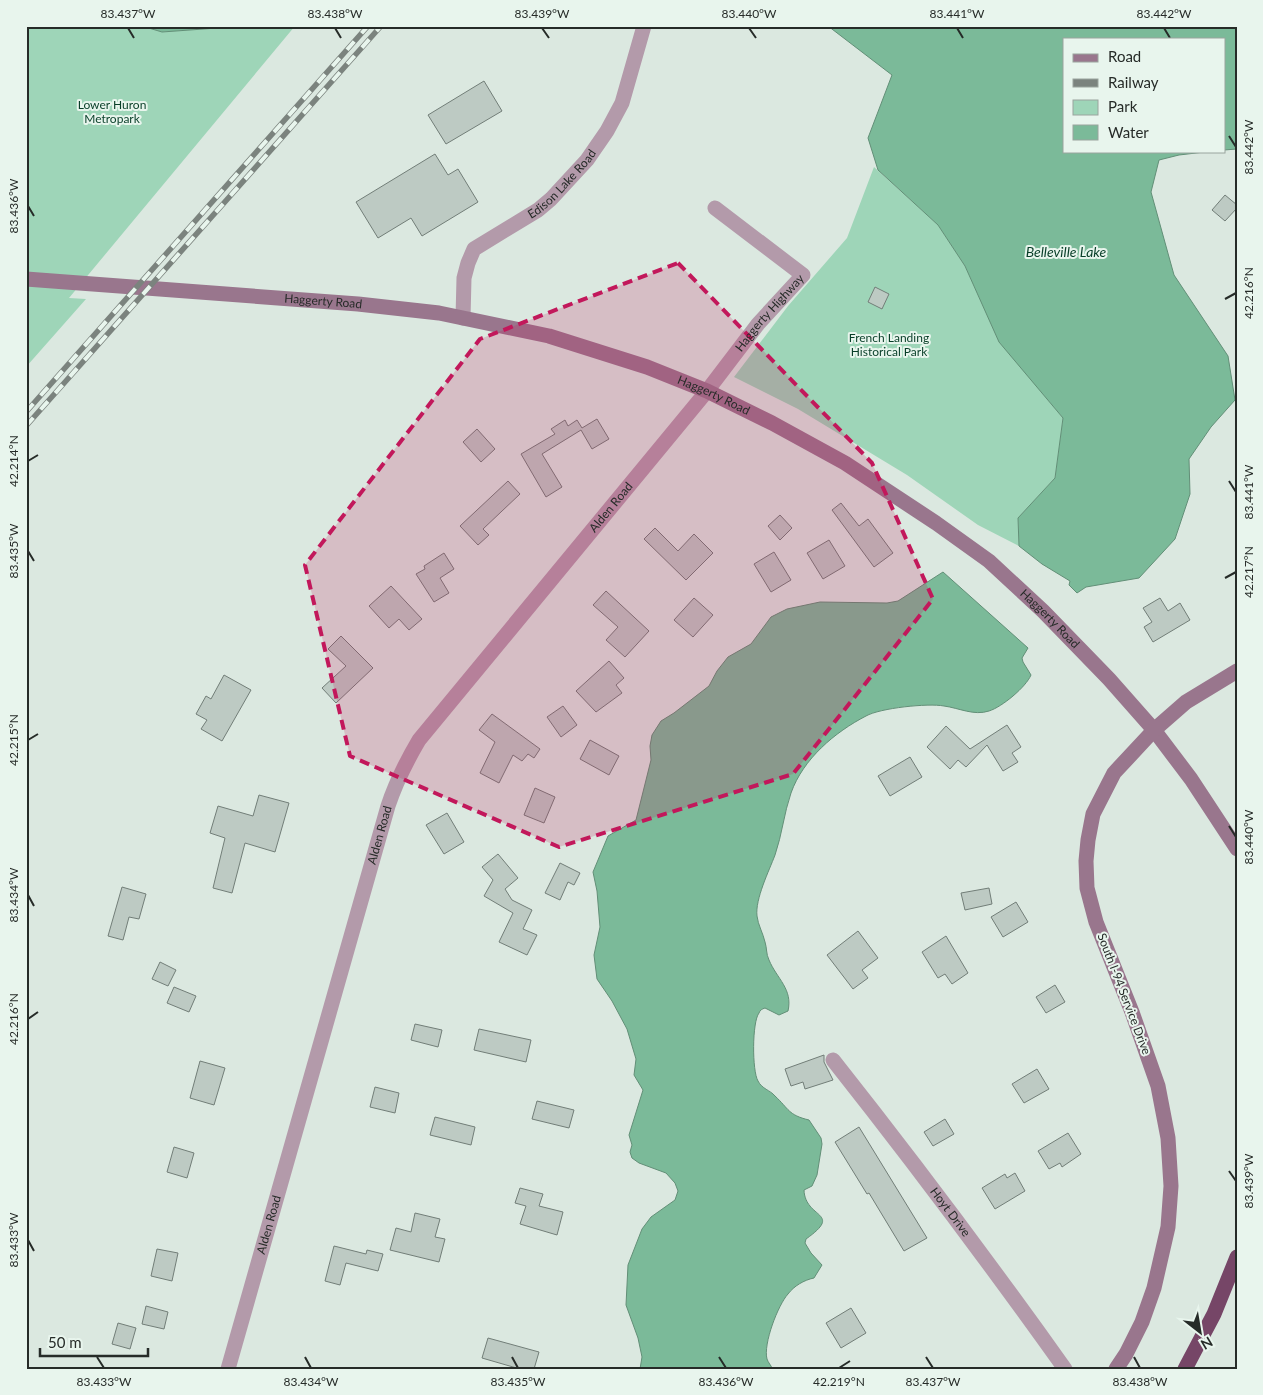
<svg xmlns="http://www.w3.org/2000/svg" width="1263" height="1395" font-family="Lato,sans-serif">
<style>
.green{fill:#9ed5b8}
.water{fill:#7bba99;stroke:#628f77}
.building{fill:#bdcac3;stroke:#727e78}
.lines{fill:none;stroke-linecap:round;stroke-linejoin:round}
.street{stroke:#b39aaa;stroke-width:15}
.secondary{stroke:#99768d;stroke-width:15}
.highway{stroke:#764667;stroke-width:15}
.rail-casing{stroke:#7b837e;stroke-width:5.5}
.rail{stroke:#e8f5ed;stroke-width:4;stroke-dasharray:11;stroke-linecap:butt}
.marked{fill:#c2185b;fill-opacity:0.2;stroke:#c2185b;stroke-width:4;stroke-dasharray:10 6;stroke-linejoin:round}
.ticks{fill:none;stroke:#262b28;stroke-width:2}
.labels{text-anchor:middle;stroke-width:4;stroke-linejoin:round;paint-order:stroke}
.park-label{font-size:12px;fill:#083e28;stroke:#e8f5ed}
.street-label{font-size:12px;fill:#262b28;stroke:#e8f5ed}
.water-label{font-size:14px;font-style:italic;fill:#093f29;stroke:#e8f5ed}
.neatline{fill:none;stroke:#262b28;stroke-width:2}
.ticks-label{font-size:12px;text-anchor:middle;fill:#262b28}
</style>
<rect width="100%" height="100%" fill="#dbe8e0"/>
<!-- green -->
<g class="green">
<polygon points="26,26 142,26 162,32 245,26 295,26 69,298 86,299 26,367"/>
<polygon points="874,167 938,225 965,266 1000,342 1063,418 1055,478 1018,518 1019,546 978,525 907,475 798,409 734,377 788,306 847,238"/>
</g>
<!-- water -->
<g class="water">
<polygon points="142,26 245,26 162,32"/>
<polygon points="828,26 1237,26 1237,149 1224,150 1224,39 1064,39 1064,151 1213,151 1179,155 1159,160 1151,192 1174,275 1228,356 1235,400 1211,427 1189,459 1190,494 1175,539 1139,578 1086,587 1077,593 1069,585 1070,581 1042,564 1019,546 1018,518 1055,478 1063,418 999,342 965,266 938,225 878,170 868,138 892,75"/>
<path d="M943 572 1028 648 1022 658 1023 662 1031 675C1026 687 1002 707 989 711 974 716 959 708 944 706 928 703 880 708 866 716 835 732 803 759 791 793 784 813 782 835 775 855 769 871 755 899 757 916 758 925 763 933 765 942 767 948 766 954 769 960 777 979 793 989 788 1011L779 1015 765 1008C762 1009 760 1010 759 1013 752 1022 752 1071 758 1081 762 1089 770 1090 775 1096 789 1109 788 1115 809 1120L821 1138 822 1144 817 1175 812 1186 804 1190C805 1219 844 1212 806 1239L805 1243 811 1253 822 1265 814 1278C804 1280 794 1286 788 1294 778 1305 763 1344 767 1359 768 1362 771 1366 773 1369H640L642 1357 638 1338 626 1305 628 1265 642 1229 651 1217 675 1200 678 1191 675 1183 666 1173 639 1163 632 1158 630 1152 632 1145 629 1135 643 1090 634 1075 636 1059 627 1029 612 1001 597 979 594 955 600 927 597 891 593 872 608 836 636 820 651 760 650 746 652 735 661 721 674 713 709 686 717 671 728 657 751 644 771 617 787 609 820 602 887 603 898 601Z"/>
</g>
<!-- building -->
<g class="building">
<polygon points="484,81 502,111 446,144 428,115"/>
<polygon points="435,154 448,175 458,169 478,202 422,236 411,218 378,238 356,202"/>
<polygon points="1225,195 1237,205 1237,208 1225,221 1212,210"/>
<polygon points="875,287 889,294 882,309 868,302"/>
<polygon points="597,419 609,439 592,449 581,430 542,454 562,487 546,497 521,454 555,434 551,429 565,420 568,426 577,420 582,428"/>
<polygon points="477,429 495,449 481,462 463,442"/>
<polygon points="508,481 520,494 483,529 489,535 478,545 460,526"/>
<polygon points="841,503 859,526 868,519 893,553 874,567 832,510"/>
<polygon points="780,515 792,528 780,540 768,526"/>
<polygon points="655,528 678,551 694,534 713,553 686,580 644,539"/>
<polygon points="829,540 845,566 823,579 807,553"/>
<polygon points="774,552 791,580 771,592 754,564"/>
<polygon points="444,553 454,569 440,578 449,593 434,602 416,574 425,569 424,566"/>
<polygon points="391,586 422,619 409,630 399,619 389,628 369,606"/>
<polygon points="606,591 649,631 625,657 606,640 618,627 593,605"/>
<polygon points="694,598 713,615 693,637 674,620"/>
<polygon points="1160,598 1168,611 1180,603 1190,620 1153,642 1144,627 1152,622 1143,608"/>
<polygon points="341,636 373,668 336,703 322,688 346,666 328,649"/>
<polygon points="609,661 624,678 616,685 622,693 596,712 576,691"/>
<polygon points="224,675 251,690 222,741 201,729 207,720 196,714 206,696 211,699"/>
<polygon points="563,706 577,725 561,737 547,717"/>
<polygon points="492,714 540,749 534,758 528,754 522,761 513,755 499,783 480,773 495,742 479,730"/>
<polygon points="1007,725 1021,747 1012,753 1018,762 1003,771 987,745 966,767 958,760 950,769 927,747 946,726 970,749"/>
<polygon points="590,740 619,756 609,775 580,759"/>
<polygon points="910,757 922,777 890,796 878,776"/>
<polygon points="535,788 555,797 544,823 524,815"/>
<polygon points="259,795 289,803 275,852 245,843 232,893 213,888 225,838 210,833 218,806 253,816"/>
<polygon points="447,813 464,842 444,854 426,825"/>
<polygon points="498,854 518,878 505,889 512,900 532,910 523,929 537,935 527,955 499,942 513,913 484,896 493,880 482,867"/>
<polygon points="560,863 580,873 574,885 568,882 560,900 545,893"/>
<polygon points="122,887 146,894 139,919 129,917 123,940 108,936"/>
<polygon points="989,888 992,904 965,910 961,893"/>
<polygon points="1016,902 1028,922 1003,937 991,917"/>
<polygon points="858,931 878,958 862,970 868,978 853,989 827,955"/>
<polygon points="946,936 968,973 952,984 945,974 938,978 922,952"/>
<polygon points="160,962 176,970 168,986 152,979"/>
<polygon points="1055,985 1065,1002 1046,1013 1036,997"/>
<polygon points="174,987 196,996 189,1012 167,1003"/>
<polygon points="415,1024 442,1030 438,1047 411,1040"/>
<polygon points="479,1029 531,1040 526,1062 474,1050"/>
<polygon points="824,1055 824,1062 833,1080 805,1089 803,1082 791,1086 785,1069"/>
<polygon points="200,1061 225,1068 214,1105 190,1098"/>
<polygon points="1037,1069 1049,1089 1024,1103 1012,1084"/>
<polygon points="375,1087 399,1093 395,1113 370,1107"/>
<polygon points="537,1101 574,1110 569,1128 532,1119"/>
<polygon points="435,1117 475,1127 471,1145 430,1135"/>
<polygon points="945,1119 954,1134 933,1146 924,1132"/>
<polygon points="859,1127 927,1238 904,1251 869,1193 867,1194 835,1142"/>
<polygon points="1068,1133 1081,1154 1062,1167 1060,1163 1049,1169 1038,1151"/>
<polygon points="174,1147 194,1153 187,1178 167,1172"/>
<polygon points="1015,1173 1025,1191 995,1209 982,1188 1005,1174 1007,1178"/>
<polygon points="520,1188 543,1194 539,1206 563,1212 557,1235 520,1224 526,1206 515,1203"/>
<polygon points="415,1213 440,1219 435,1237 445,1239 439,1262 390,1250 396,1228 411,1232"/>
<polygon points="334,1246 366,1254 367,1250 383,1254 378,1271 346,1263 340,1285 325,1281"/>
<polygon points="157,1249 178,1253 172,1281 151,1276"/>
<polygon points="146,1306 168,1312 164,1329 142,1324"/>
<polygon points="851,1308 866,1333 841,1348 826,1323"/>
<polygon points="118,1323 136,1328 130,1349 112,1344"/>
<polygon points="488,1338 539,1352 534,1369 520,1369 482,1358"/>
</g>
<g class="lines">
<!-- street -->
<g class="street">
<path id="s1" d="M463 318 464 278 468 263 474 249 538 210 551 199 587 160 607 131 622 103 644 26"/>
<path id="s2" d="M833 1060C913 1161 990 1264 1065 1369"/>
<path id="s3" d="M228 1369 388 806C396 782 406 762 419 740L707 391 758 324 803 275 715 208"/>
</g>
<!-- secondary -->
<g class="secondary">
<path id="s4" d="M26 279 358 304 439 313 549 336 647 367 707 391 772 423 845 463 936 523 989 561 1043 611 1109 679 1154 730 1191 779 1237 849"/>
<polyline points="1116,1369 1126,1354 1142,1322 1154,1288 1168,1227 1171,1186 1168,1138 1158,1086 1132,1012 1096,922 1087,888 1086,861 1088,840 1093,814 1114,773 1154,730 1186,702 1237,671"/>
</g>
<!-- highway -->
<polyline class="highway" points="1185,1369 1214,1314 1237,1257"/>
<!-- rail casing -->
<g class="rail-casing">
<g id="rail">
<polyline points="26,412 368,26"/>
<polyline points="26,426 381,26"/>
</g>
</g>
<!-- rail -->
<use href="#rail" class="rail"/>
</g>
<!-- marked area -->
<path class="marked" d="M678 263 872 463 933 599 793 774 559 847 350 756 305 565 480 339Z"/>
<!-- ticks -->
<path class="ticks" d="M128 28 134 38M335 28 341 38M542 28 549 38M749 28 756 38M957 28 963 38M1164 28 1170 38M1229 136 1236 147M28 206 34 216M1225 299 1236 293M28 461 38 455M1229 481 1236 492M28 551 34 561M1225 578 1236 572M28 740 38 734M1229 826 1236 837M28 895 34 906M28 1019 38 1012M1229 1171 1236 1181M28 1240 34 1251M97 1357 104 1368M305 1357 311 1368M512 1357 518 1368M719 1357 726 1368M926 1357 933 1368M1134 1357 1140 1368M839 1368 850 1361"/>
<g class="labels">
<!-- park labels -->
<g class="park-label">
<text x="112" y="109">Lower Huron<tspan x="112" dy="14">Metropark</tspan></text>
<text x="889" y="342">French Landing<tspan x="889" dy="14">Historical Park</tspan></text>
</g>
<!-- street labels -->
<g class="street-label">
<text dy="4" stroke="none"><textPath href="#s1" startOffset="181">Edison Lake Road</textPath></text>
<text dy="4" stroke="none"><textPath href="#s4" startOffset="298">Haggerty Road</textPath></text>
<text dy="4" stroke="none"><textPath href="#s3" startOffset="1211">Haggerty Highway</textPath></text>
<text dy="4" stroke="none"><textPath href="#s4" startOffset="702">Haggerty Road</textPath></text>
<text dy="4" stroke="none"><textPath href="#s3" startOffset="960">Alden Road</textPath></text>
<text dy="4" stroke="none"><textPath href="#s4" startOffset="1108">Haggerty Road</textPath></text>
<text dy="4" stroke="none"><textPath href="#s3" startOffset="555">Alden Road</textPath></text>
<text transform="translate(1124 994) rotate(69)" y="4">South I-94 Service Drive</text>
<text dy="4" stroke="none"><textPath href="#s2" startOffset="192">Hoyt Drive</textPath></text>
<text dy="4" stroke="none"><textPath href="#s3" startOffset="150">Alden Road</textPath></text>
</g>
<!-- water labels -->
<g class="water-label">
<text x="1066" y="257">Belleville Lake</text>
</g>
</g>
<!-- border -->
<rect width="1263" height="1395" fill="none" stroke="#e8f5ed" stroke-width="55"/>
<!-- legend -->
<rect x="1063" y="38" width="162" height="115" fill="#e8f5ed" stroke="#9aa49e"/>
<rect x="1073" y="54" width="25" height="8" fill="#99768d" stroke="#9aa49e"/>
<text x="1108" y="62" font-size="15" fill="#262b28">Road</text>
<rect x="1073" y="79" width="25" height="8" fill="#7b837e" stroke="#9aa49e"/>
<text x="1108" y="88" font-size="15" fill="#262b28">Railway</text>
<rect x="1073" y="100" width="25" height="15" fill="#9ed5b8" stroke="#9aa49e"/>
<text x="1108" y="112" font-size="15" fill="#262b28">Park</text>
<rect x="1073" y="125" width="25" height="15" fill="#7bba99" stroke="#9aa49e"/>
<text x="1108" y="138" font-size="15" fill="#262b28">Water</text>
<!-- north arrow -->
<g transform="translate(1200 1332) rotate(149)" stroke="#e8f5ed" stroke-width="4" paint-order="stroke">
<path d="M0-4L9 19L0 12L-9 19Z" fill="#262b28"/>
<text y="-8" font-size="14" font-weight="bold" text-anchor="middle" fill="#262b28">N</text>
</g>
<!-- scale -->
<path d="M40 1348v8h108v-8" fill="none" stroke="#262b28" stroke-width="2.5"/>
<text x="48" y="1348" font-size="15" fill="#262b28" stroke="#e8f5ed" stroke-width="4" paint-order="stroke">50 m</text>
<rect x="28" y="28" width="1208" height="1340" class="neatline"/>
<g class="ticks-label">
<text x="128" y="18">83.437°W</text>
<text x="335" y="18">83.438°W</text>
<text x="542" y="18">83.439°W</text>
<text x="749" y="18">83.440°W</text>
<text x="957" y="18">83.441°W</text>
<text x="1164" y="18">83.442°W</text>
<text transform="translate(1249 147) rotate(-90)" y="4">83.442°W</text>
<text transform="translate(14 206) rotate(-90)" y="4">83.436°W</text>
<text transform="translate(1249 293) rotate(-90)" y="4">42.216°N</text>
<text transform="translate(14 461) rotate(-90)" y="4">42.214°N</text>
<text transform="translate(1249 492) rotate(-90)" y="4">83.441°W</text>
<text transform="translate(14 551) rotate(-90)" y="4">83.435°W</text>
<text transform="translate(1249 572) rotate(-90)" y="4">42.217°N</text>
<text transform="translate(14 740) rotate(-90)" y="4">42.215°N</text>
<text transform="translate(1249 837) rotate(-90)" y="4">83.440°W</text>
<text transform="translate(14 895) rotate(-90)" y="4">83.434°W</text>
<text transform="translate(14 1019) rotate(-90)" y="4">42.216°N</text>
<text transform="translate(1249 1181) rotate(-90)" y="4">83.439°W</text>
<text transform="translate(14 1240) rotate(-90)" y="4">83.433°W</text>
<text x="104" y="1386">83.433°W</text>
<text x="311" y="1386">83.434°W</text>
<text x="518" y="1386">83.435°W</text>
<text x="726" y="1386">83.436°W</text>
<text x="839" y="1386">42.219°N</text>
<text x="933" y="1386">83.437°W</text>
<text x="1140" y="1386">83.438°W</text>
</g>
</svg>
